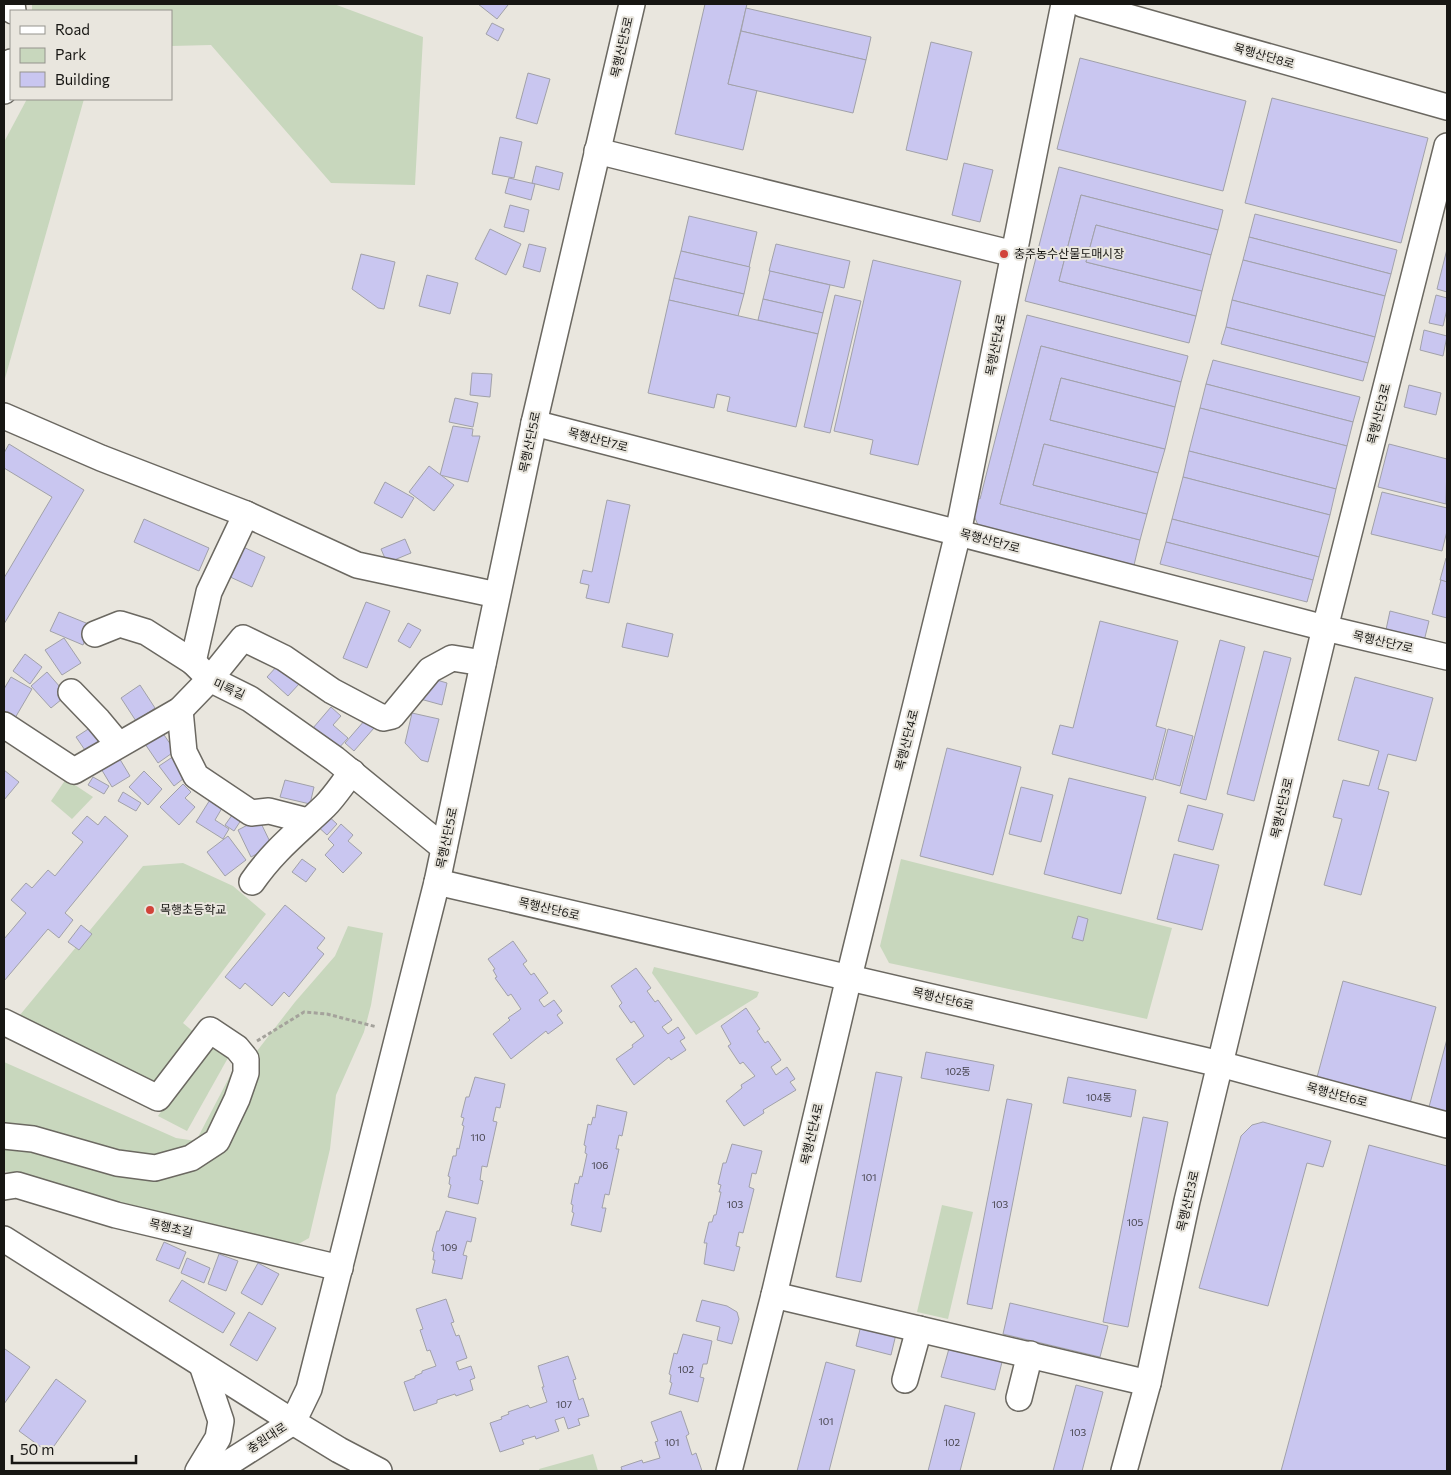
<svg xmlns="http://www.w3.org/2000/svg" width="1451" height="1475" font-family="Commissioner,'Noto Sans KR',sans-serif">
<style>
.green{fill:#c8d7bd}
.building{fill:#c9c6f0;stroke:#a1a1a9}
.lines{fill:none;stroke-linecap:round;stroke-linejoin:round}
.minor-casing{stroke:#6b6861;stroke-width:28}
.path{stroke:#a4a29b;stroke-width:3;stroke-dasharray:4 2.5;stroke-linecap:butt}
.minor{stroke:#fff;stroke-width:25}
.poi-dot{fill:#d14339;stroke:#e9e6de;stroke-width:2}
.labels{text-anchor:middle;stroke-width:4;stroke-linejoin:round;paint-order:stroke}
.number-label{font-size:10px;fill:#44424a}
.street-label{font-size:12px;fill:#171613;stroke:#e9e6de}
.poi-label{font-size:12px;fill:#171613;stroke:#e9e6de;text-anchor:start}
</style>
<rect width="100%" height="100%" fill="#e9e6de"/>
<!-- green -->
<g class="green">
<polygon points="32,4 334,4 423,37 415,185 331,183 211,45 171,46 171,11 32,11"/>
<polygon points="27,99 84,99 4,382 4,142"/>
<polygon points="66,779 93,797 72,819 51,801"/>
<polygon points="901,859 1172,928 1147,1019 889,963 880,946"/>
<polygon points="183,863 233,886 266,914 183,1023 196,1034 152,1088 15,1021 143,866"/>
<polygon points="348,926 383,933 371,1005 364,1032 336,1095 330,1149 309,1238 295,1246 194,1225 4,1171 4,1062 176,1138 196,1141 232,1072 257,1051 295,1002 335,956"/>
<polygon points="654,967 759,992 757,997 696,1035 652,973"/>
<polygon points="207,1046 229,1056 187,1131 158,1116"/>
<polygon points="942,1205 973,1212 948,1319 917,1312"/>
<polygon points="593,1454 598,1471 540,1471 539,1469"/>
</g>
<!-- building -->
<g class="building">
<polygon points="478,4 507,4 508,5 497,19"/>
<polygon points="705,4 747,4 728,84 757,90 743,150 675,134"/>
<polygon points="746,8 871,37 866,60 741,31"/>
<polygon points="492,23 504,29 498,41 486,34"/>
<polygon points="741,31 866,60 853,113 728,84"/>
<polygon points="931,42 972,52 947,160 906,150"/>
<polygon points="1080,58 1246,101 1223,191 1057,149"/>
<polygon points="528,73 550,79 537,124 516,118"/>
<polygon points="1272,98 1428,138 1401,243 1245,203"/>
<polygon points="500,137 522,142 514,178 492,174"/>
<polygon points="964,163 993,170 980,222 952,215"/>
<polygon points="536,166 563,173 559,190 532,183"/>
<polygon points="1059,167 1223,210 1218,230 1081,195 1059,281 1196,316 1189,343 1025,301"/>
<polygon points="509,178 535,184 531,200 505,193"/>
<polygon points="1081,195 1218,230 1211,255 1096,225 1086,262 1202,291 1196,316 1059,281"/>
<polygon points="510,205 529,210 524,232 504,227"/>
<polygon points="1255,214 1397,250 1391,274 1249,237"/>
<polygon points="689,216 757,232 749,267 681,251"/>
<polygon points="1096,225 1211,255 1202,291 1086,262"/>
<polygon points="490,229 521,244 506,275 475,259"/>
<polygon points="1249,237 1391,274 1385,296 1243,260"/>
<polygon points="529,244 546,248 540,272 523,267"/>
<polygon points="776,244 850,261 844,288 769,271"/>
<polygon points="1447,249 1447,292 1437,289"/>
<polygon points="681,251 750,267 744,294 674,278"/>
<polygon points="361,254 395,262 384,309 378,308 352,289"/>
<polygon points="873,260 961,281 918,465 870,454 873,440 834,431"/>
<polygon points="1243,260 1385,296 1375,337 1232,300"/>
<polygon points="770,271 830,285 823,313 763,299"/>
<polygon points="427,275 458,283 450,314 419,306"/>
<polygon points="674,278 744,294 738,316 669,300"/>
<polygon points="835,295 861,301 830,433 804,427"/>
<polygon points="1436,295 1447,298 1447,309 1443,326 1429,323"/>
<polygon points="763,299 823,313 818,334 758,320"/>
<polygon points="669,300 818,334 796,427 727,411 730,397 717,394 714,408 648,393"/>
<polygon points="1232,300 1375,337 1368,363 1226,327"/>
<polygon points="1027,315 1188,356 1181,382 1041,346 1000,504 1140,540 1134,565 978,525 972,511 975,497 980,499"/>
<polygon points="1226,327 1368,363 1363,381 1221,344"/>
<polygon points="1424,330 1447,336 1443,356 1420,350"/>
<polygon points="1041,346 1181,382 1175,407 1061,378 1050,420 1165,449 1158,473 1044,444 1033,485 1147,514 1140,540 1000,504"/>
<polygon points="1213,360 1360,397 1353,422 1206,384"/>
<polygon points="472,373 492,374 490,397 470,395"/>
<polygon points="1061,378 1175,407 1165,449 1050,420"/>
<polygon points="1206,384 1353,422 1347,446 1200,408"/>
<polygon points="1409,385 1441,393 1436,415 1404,407"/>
<polygon points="455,398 478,403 473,427 449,422"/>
<polygon points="1200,408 1347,446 1336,489 1189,451"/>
<polygon points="453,426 473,429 472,436 480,436 468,482 440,475"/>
<polygon points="9,444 84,490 4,624 4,578 52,497 4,468 4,453"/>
<polygon points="1044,444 1158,473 1147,514 1033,485"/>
<polygon points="1389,444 1447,459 1446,504 1378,487"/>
<polygon points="1189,451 1336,489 1330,515 1183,477"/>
<polygon points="429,466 454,485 434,511 409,492"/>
<polygon points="1183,477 1330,515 1319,557 1172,519"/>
<polygon points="385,482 414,498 402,518 374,503"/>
<polygon points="1382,492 1447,508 1447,531 1442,551 1371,534"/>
<polygon points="607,500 630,505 609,603 586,598 589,585 580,583 583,570 592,572"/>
<polygon points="144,519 209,548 199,571 134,542"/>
<polygon points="1172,519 1319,557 1313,580 1166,542"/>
<polygon points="405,539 411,553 387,563 381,549"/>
<polygon points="1166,542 1313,580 1307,602 1160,564"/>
<polygon points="241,546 265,557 252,587 228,576"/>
<polygon points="1446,558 1447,558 1447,582 1440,580"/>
<polygon points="1441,580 1447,582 1447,618 1432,614"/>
<polygon points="366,602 390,611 367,668 343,658"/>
<polygon points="1390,611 1429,621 1424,641 1384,639"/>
<polygon points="59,612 91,625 83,645 50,631"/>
<polygon points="1100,621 1178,641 1156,726 1166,729 1153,780 1052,754 1060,725 1073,728"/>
<polygon points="408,623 421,630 410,648 398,641"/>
<polygon points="627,623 673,634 668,657 622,647"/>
<polygon points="64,638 81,663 62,675 45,650"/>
<polygon points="1220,640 1245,647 1206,800 1180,793"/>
<polygon points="1264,651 1291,658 1254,801 1227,794"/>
<polygon points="25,654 42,667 30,684 13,671"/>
<polygon points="278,665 299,684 288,696 267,677"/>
<polygon points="47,672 67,695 51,708 31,686"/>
<polygon points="11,677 32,689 15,718 4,711 4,689"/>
<polygon points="1355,677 1433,698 1416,761 1388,754 1378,789 1389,792 1361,895 1324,885 1342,819 1333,817 1343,780 1369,786 1379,751 1338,740"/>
<polygon points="430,678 447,683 442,705 413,697"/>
<polygon points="140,685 155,708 136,721 121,698"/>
<polygon points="331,707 341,716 333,725 348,738 337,750 313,728"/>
<polygon points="412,713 439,719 428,762 421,760 405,743"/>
<polygon points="365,720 374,728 354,751 345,743"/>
<polygon points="96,724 108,742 89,756 76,737"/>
<polygon points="160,729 175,751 158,763 143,741"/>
<polygon points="1168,729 1193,736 1180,786 1155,779"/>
<polygon points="947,748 1021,767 993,875 920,856"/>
<polygon points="115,751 130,776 112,787 97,762"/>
<polygon points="174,756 188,775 174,786 159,766"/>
<polygon points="4,770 19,782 4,800"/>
<polygon points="144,771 162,789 148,805 129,787"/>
<polygon points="93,777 109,786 104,794 88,785"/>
<polygon points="1069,778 1146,797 1121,894 1044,874"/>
<polygon points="285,780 314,787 310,804 280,797"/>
<polygon points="183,784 191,792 185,798 195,807 179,825 160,807"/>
<polygon points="1021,787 1053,795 1041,842 1009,834"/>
<polygon points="123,792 141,803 136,811 118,801"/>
<polygon points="213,795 225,803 215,820 229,829 223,839 196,822"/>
<polygon points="1188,805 1223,814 1213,850 1178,841"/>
<polygon points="235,811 243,817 234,831 225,825"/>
<polygon points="325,813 337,824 327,835 315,824"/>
<polygon points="87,816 98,825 105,816 128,836 65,913 73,920 59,938 48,929 4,981 4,939 26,913 11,900 26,883 32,888 48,870 55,876 83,842 72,833"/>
<polygon points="259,819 272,846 251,857 238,830"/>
<polygon points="341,824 353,835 348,841 362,853 343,873 325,855 334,845 328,839"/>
<polygon points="228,836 246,860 225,876 207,852"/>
<polygon points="1174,854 1219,865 1202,930 1157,919"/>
<polygon points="302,859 316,869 306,882 292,872"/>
<polygon points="285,905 325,938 317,948 324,954 289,997 284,992 272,1006 245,983 240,989 225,977"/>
<polygon points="1078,916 1088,919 1083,941 1072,938"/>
<polygon points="81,925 92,934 79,950 68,942"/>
<polygon points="513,941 527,961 523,964 531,975 534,973 548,993 539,1000 544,1007 554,1000 562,1011 557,1015 563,1023 548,1034 546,1031 511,1059 493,1034 510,1020 508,1018 521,1009 511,994 508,996 495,978 497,977 493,970 495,969 488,959"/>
<polygon points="636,968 651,988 647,991 655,1002 658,1000 672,1020 662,1027 668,1034 678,1027 685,1038 680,1041 686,1050 671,1060 669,1057 634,1085 616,1059 633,1047 632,1045 644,1036 634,1021 631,1023 619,1006 622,1003 611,986"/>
<polygon points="1343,981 1436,1007 1409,1107 1316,1081"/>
<polygon points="746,1008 760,1029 757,1031 765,1043 768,1041 781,1060 771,1067 776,1075 787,1067 795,1079 790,1082 796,1090 763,1110 764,1113 744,1126 726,1101 742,1088 741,1085 755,1076 743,1062 740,1064 728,1046 731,1044 721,1026"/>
<polygon points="1447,1039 1447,1112 1429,1107"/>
<polygon points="926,1052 994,1065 989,1091 921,1078"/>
<polygon points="876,1072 902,1077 861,1282 836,1277"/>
<polygon points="475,1077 505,1084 500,1108 496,1107 493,1121 497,1122 487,1167 482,1166 480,1180 483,1181 478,1204 448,1197 451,1185 449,1184 450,1177 448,1176 453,1156 456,1156 457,1148 459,1149 464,1126 462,1125 464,1118 461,1117 466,1097 469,1097"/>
<polygon points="1068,1077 1136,1090 1131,1117 1063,1103"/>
<polygon points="1007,1099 1032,1104 992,1309 967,1304"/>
<polygon points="597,1105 627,1112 622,1136 619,1135 616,1149 619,1149 609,1195 605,1194 602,1208 606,1208 601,1232 571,1225 574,1213 572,1212 573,1205 571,1204 575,1183 578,1184 580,1176 582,1177 587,1154 585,1153 586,1146 584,1145 588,1124 591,1125 593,1117 595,1118"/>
<polygon points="1143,1117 1168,1122 1128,1327 1103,1322"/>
<polygon points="1263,1122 1331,1141 1323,1167 1307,1163 1268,1306 1199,1288 1241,1136 1252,1125"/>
<polygon points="732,1144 762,1151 756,1174 752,1173 749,1187 754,1189 743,1233 739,1232 736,1246 740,1247 734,1271 704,1264 707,1243 704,1243 709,1222 712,1222 714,1215 716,1215 721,1192 719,1192 721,1185 718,1184 723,1163 726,1163"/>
<polygon points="1369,1145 1447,1166 1447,1471 1281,1471"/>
<polygon points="446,1211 476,1218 471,1242 467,1241 463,1255 467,1256 462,1279 432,1273 435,1260 433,1260 434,1252 432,1251 437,1231 439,1231"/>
<polygon points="164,1242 186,1252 179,1269 156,1260"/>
<polygon points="219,1254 238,1261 226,1291 208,1284"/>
<polygon points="187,1258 210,1268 204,1283 181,1273"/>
<polygon points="258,1263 279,1274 262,1305 241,1293"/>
<polygon points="182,1280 235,1313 223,1333 169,1301"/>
<polygon points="446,1299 454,1322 451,1323 456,1336 459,1335 467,1358 456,1362 459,1370 471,1366 475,1378 470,1380 473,1390 456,1396 455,1394 437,1400 437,1403 414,1411 404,1382 415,1378 415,1376 422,1373 422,1371 436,1366 430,1350 427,1351 420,1330 423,1329 416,1309"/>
<polygon points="702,1300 727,1306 737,1312 739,1319 732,1344 717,1340 720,1327 696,1321"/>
<polygon points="1010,1303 1108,1326 1100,1357 1003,1334"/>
<polygon points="249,1312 276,1328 257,1361 230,1345"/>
<polygon points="862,1321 897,1330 891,1355 856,1346"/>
<polygon points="683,1334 712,1341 707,1364 703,1364 700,1377 704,1378 698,1402 669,1394 672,1383 670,1382 671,1375 669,1374 674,1353 677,1354"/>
<polygon points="950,1345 1003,1358 995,1390 941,1377"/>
<polygon points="5,1349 30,1367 4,1404 4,1350"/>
<polygon points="568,1356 576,1379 573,1380 579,1400 583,1398 589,1416 578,1419 580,1425 568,1429 564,1417 555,1420 559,1431 536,1439 535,1436 522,1440 524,1444 500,1452 490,1423 502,1419 501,1417 509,1414 508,1412 528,1405 530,1408 547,1402 542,1387 544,1387 538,1366"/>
<polygon points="826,1362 855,1370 829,1471 797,1471"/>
<polygon points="56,1379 86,1401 49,1453 19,1431"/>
<polygon points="1076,1385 1103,1392 1082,1471 1053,1471"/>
<polygon points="945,1405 975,1413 960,1471 928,1471"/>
<polygon points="681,1411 689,1434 686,1436 692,1455 696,1453 702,1471 617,1471 622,1470 621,1467 642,1460 643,1463 660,1458 655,1442 658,1441 651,1422"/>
</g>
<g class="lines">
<!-- minor casing -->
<g class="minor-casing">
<g id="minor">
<polyline points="12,4 13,11"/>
<polyline points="1082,4 1447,107"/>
<polyline points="4,91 11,62"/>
<polyline points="597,151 1014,254"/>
<polyline points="4,416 101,458 246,514 357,565 497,595"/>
<polyline points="534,423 1325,628 1447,657"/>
<polyline points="95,634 120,624 146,632 193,662 210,679 250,699 335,759 444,848"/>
<polyline points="193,662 209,592 246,514"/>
<polyline points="71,692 98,720 118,744"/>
<polyline points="180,710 184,752 196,776 251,813 269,811 308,821"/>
<polyline points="4,725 74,771 180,710 210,679 243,638 284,658 332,691 383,718 392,716 430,670 452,658 483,663"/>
<path d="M252 882C274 850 298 832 325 806 335 796 343 783 352 772"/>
<polyline points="437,882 1220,1064 1447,1125"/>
<polyline points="4,1022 158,1098 210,1030 237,1048 246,1059 246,1073 237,1099 217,1141 191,1158 155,1168 117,1163 33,1139 4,1136"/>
<polyline points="4,1187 17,1185 116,1215 340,1268"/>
<polyline points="4,1239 293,1422 339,1450 379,1471"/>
<polyline points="774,1295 1148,1383"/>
<polyline points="905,1380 919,1329"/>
<polyline points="1019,1398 1030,1354"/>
<polyline points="198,1471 218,1438 221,1421 202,1365"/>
<polyline points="216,1471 293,1422 309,1389 437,882 534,423 632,4"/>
<polyline points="729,1471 774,1295 849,977 958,533 1064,4"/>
<polyline points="1124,1471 1148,1383 1187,1201 1325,628 1447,146"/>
</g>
</g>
<!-- path -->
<polyline class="path" points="257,1041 304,1012 327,1014 377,1027"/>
<!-- minor -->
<use href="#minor" class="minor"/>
</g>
<!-- markers -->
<g class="poi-dot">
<circle cx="1004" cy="254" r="5"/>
<circle cx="150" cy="910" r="5"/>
</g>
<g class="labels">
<!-- number labels -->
<g class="number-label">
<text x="958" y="1075">102동</text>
<text x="1099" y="1101">104동</text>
<text x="478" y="1141">110</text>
<text x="600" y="1169">106</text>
<text x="869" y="1181">101</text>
<text x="735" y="1208">103</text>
<text x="1000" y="1208">103</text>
<text x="1135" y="1226">105</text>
<text x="449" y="1251">109</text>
<text x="686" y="1373">102</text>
<text x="564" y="1408">107</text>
<text x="826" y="1425">101</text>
<text x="1078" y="1436">103</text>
<text x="672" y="1446">101</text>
<text x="952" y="1446">102</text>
</g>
<!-- street labels -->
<g class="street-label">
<text transform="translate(622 47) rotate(-77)" y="4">목행산단5로</text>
<text transform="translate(1264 56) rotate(16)" y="4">목행산단8로</text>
<text transform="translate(996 345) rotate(-79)" y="4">목행산단4로</text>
<text transform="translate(1379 414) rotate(-76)" y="4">목행산단3로</text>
<text transform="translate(598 440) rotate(15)" y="4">목행산단7로</text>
<text transform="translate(530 442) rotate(-78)" y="4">목행산단5로</text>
<text transform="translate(990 541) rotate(15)" y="4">목행산단7로</text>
<text transform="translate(1383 642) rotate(13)" y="4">목행산단7로</text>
<text transform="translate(229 689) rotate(24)" y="4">미륵길</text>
<text transform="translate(907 740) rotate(-76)" y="4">목행산단4로</text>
<text transform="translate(1282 808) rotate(-77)" y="4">목행산단3로</text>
<text transform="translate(447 838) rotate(-78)" y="4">목행산단5로</text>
<text transform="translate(549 909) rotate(13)" y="4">목행산단6로</text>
<text transform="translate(943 999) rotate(13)" y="4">목행산단6로</text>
<text transform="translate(1337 1095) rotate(15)" y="4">목행산단6로</text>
<text transform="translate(812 1134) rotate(-77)" y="4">목행산단4로</text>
<text transform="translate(1188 1201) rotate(-77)" y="4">목행산단3로</text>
<text transform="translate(171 1228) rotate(13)" y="4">목행초길</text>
<text transform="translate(267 1438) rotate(-33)" y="4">충원대로</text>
</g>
<!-- poi labels -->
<g class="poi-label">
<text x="1014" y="258">충주농수산물도매시장</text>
<text x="160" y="914">목행초등학교</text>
</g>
</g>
<!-- border -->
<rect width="1451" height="1475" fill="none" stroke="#171613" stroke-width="10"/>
<!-- legend -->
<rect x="10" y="10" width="162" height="90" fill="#e9e6de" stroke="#95938d"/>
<rect x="20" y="26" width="25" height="8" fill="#ffffff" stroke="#95938d"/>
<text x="55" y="35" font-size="15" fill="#171613">Road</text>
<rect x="20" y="48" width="25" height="15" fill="#c8d7bd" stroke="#95938d"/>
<text x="55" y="60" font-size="15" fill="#171613">Park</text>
<rect x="20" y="72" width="25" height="15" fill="#c9c6f0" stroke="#95938d"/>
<text x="55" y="85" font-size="15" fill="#171613">Building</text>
<!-- scale -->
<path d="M12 1455v8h124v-8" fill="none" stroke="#171613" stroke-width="2.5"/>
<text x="20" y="1455" font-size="15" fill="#171613" stroke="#e9e6de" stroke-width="4" paint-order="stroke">50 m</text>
</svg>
